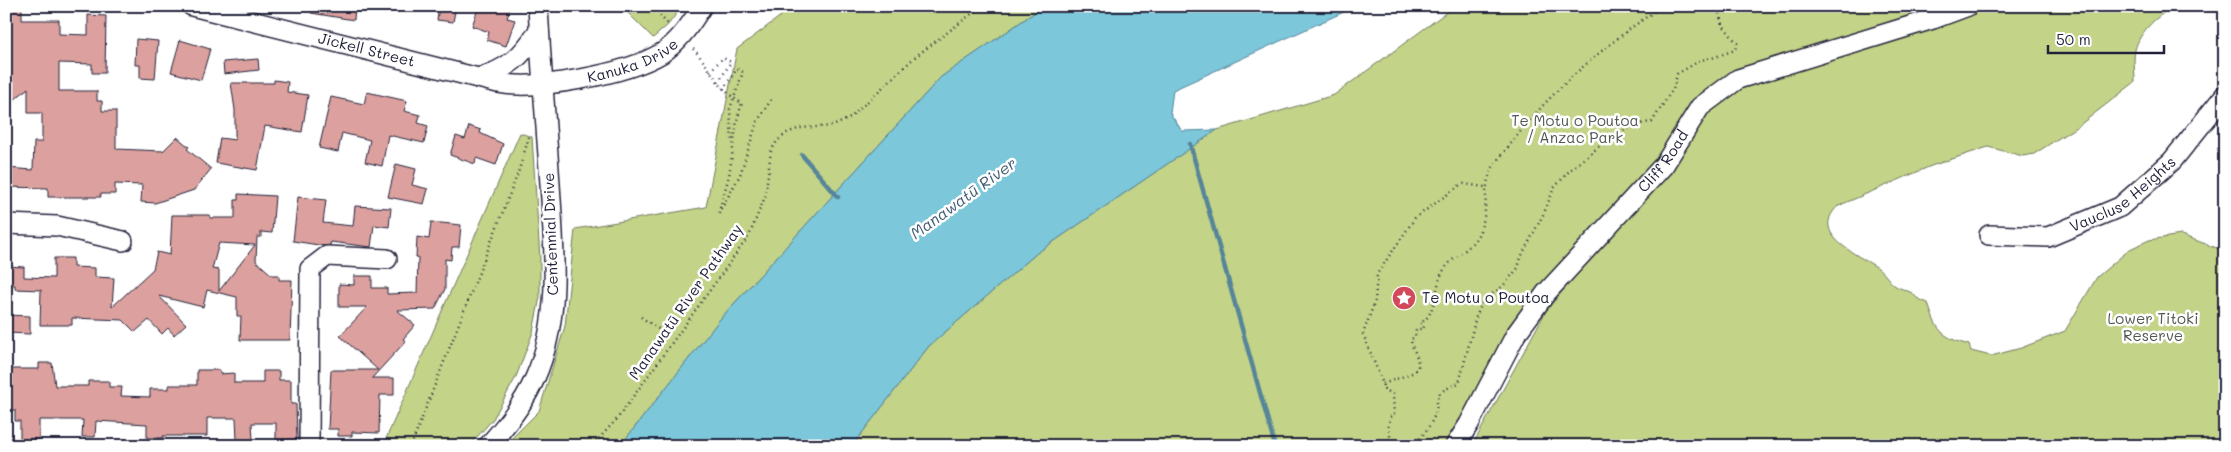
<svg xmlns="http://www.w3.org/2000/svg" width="2231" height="452" font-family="Mali,sans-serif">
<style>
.green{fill:#c3d387;stroke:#727a61}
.water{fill:#7bc7da;stroke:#57859a}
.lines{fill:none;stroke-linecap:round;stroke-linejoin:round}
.stream{stroke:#57859a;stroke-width:4.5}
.building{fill:#dca19e;stroke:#22223b;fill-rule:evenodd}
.minor-casing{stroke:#22223b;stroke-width:22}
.path{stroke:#22223b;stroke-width:2.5;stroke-dasharray:1 4;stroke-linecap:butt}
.minor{stroke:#fff;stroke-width:19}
.labels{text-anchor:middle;stroke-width:5;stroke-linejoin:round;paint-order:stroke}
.street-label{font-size:15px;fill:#22223b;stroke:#fff}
.park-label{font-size:15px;fill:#525752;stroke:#fff}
.poi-label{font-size:15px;fill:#22223b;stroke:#fff;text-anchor:start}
.water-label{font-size:16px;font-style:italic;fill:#415c73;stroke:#fff}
</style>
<rect width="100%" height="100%" fill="#fff"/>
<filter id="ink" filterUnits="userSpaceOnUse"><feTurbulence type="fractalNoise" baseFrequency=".02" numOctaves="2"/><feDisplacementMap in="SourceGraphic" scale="10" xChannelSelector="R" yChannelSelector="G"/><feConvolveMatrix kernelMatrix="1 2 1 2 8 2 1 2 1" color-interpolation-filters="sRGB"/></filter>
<g filter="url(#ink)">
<!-- green -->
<g class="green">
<polygon points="621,6 682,6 668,25 653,38"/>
<polygon points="794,6 1044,6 941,77 721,318 620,446 504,446 539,411 565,326 575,229 706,207 737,49"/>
<polygon points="1455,6 1946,6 1923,11 1737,72 1678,128 1645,174 1614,205 1462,424 1444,446 852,446 929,346 1037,253 1217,130 1334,95"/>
<path d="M1996 6H2174C2158 16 2140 30 2135 50 2133 60 2135 72 2135 82L2081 124 2034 154 2023 156 1988 147 1931 166 1838 206C1808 235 1859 255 1878 268 1884 272 1888 280 1894 285 1899 289 1906 289 1912 293 1914 294 1915 296 1917 298 1920 300 1924 301 1928 303 1936 330 1941 337 1969 345L1971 351 1991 356 2021 348 2065 331 2097 277 2130 249 2149 240 2181 235 2225 251V446H1472L1546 311 1623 218 1706 113 1723 98 1748 84Z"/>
<polygon points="520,133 532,137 540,258 540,297 533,332 516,377 493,419 469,446 391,446 392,443 385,441"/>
</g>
<!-- water -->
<polygon class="water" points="1044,6 1357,6 1173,90 1170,113 1182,131 1217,130 1037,253 929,346 852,446 620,446 721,318 941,77"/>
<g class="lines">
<!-- stream -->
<g class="stream">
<polyline points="1190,144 1275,446"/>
<polyline points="802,155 838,197"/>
</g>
</g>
<!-- building -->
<g class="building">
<polygon points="6,6 22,6 22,20 59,20 59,34 88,35 88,15 106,16 105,73 92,73 92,64 59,63 59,91 97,91 97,101 102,101 102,111 116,111 116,149 163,151 177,137 189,147 187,149 211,169 194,190 155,203 141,202 142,185 115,184 115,194 100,194 101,197 48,197 48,188 6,187 6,168 33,170 34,142 42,142 42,113 28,113 28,88 6,107"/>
<polygon points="312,6 355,6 354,20 311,13"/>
<polygon points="439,6 456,6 453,22 437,20"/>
<polygon points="479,6 511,6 507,18 515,20 506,46 487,40 489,32 472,26"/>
<polygon points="136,39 158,41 155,79 140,78 140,65 135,65"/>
<polygon points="180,40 210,49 201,80 171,72"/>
<polygon points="258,59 259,70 224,74 223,62"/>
<polygon points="274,80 288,82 287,92 308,95 302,132 265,126 257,170 216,163 220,138 235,140 235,110 231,83 274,83"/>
<polygon points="367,92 407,101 404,111 420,115 418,123 428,126 424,143 388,135 382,166 365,162 370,140 342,133 338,152 319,148 331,97 364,104"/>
<polygon points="469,126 481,130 480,133 503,144 496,165 476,158 475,164 450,155 456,136 465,139"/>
<polygon points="396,164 416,169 412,185 428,189 424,204 388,197"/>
<path d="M238 194 275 196 272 233 261 232V237H257L256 261 272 275H279V280H292L290 340H240L241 316H237V297L207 290 203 307 159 296 186 324 174 335 168 328 162 334 149 320 135 332 123 320 72 318V325H40L41 290 15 289V285L6 284V266L24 267V277L54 278V258H73V267L95 268V277L114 278 112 307 153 269 157 252 170 255 172 215H210V218H235V200H238ZM219 243 255 245 219 291V270L212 269Z"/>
<polygon points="298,197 326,200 323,223 353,226 355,206 391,208 389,227 374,225 371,247 331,242 330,245 325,246 293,241"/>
<polygon points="431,222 461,225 459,247 452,247 451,260 445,259 445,289 435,309 397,310 415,325 403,339 406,341 372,378 394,378 394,395 380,395 379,433 352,432 352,436 338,436 338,429 328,429 331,370 378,370 340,336 367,307 339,307 339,284 354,285 354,276 372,276 372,288 387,288 387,294 417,293 418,257 416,257 417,237 429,239"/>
<polygon points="6,315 30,316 30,334 6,333"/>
<polygon points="39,363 52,363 55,386 88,386 88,381 109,381 109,387 122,387 121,396 150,397 150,389 169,389 169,385 197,385 197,370 220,370 220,374 234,373 234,383 263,383 263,371 279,371 279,380 291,380 291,404 296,404 297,439 276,440 276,423 252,423 253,440 237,440 236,418 207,418 207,436 163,436 163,438 147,438 147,424 96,421 95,437 82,437 83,420 39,420 39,439 20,439 20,421 15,421 15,410 6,410 6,369 39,369"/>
</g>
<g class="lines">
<!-- minor casing -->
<g class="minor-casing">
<g id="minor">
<path id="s1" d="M192 6 498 83C537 91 627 74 662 53 679 42 692 23 702 6"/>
<path d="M478 78C509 69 522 56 539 30"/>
<polyline points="6,224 57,226 123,241"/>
<path id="s2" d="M1989 235 2048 237 2120 207 2172 161 2225 95"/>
<polyline points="309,446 310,269 327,256 387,259"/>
<path d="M488 446C504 428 526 400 535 378 562 317 554 248 550 184 546 124 541 65 538 6"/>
<path id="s3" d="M1455 446 1469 424 1516 334 1546 293 1664 165 1700 107 1738 79 1933 19 1968 6"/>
</g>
</g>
<!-- path -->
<g class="path">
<polyline points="660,6 659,15 669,25"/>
<path d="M693 49C711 67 718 91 742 103L737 120 729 176 718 215 740 175 757 122 771 100"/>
<polyline points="710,71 723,58 731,62 718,83"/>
<polyline points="723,89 737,69 743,72 730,109 732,141"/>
<polyline points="641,317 667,335"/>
<path d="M1383 384 1412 373 1418 368C1419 354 1411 349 1411 339L1415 337 1416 329H1423L1424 326 1420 323C1436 316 1435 287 1442 273 1453 253 1473 252 1481 228 1489 207 1482 190 1492 169 1497 159 1506 150 1513 141 1553 88 1607 44 1662 6"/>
<polyline points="411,446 518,173 529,137"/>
<polyline points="592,446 617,419 749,236 765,197 771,151 777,141 787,133 800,128 833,126 850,118 915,57 982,6"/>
<polyline points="1393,446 1388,429 1390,417 1394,415 1393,394 1382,388 1383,384 1363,334 1375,301 1377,274 1415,218 1459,186 1464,184 1485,187"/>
<path d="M1413 446C1420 439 1429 428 1433 419 1443 396 1427 396 1459 383L1476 317 1483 301 1503 286 1518 268 1521 257 1544 213 1554 188 1570 170 1607 140 1636 124 1652 122 1674 87 1677 74 1701 60 1712 58 1735 50 1737 43 1722 24 1717 6"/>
</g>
<!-- minor -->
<use href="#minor" class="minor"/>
</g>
</g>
<!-- icons -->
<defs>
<g id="sight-disc" transform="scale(1.25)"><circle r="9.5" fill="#d1495b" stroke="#fff"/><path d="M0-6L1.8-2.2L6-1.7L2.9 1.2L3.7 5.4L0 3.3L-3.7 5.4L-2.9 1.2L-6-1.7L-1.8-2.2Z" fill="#fff"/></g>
</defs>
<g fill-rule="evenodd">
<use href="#sight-disc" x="1404" y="298"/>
</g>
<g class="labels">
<!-- street labels -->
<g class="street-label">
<text dy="5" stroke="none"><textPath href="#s1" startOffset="180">Jickell Street</textPath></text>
<text dy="5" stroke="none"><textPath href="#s1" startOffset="454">Kanuka Drive</textPath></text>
<text dy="5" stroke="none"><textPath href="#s3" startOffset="355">Cliff Road</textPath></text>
<text dy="5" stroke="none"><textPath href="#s2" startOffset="146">Vaucluse Heights</textPath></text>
<text transform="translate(551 234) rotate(-92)" y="5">Centennial Drive</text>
<text transform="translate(686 302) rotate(-55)" y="5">Manawatū River Pathway</text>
</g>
<!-- park labels -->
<g class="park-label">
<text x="1575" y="126">Te Motu o Poutoa<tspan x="1575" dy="17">/ Anzac Park</tspan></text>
<text x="2153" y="324">Lower Titoki<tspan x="2153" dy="17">Reserve</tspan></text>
</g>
<!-- poi labels -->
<g class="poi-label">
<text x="1422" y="303">Te Motu o Poutoa</text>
</g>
<!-- water labels -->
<g class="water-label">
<text transform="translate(963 198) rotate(-36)" y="6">Manawatū River</text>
</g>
</g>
<!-- margin -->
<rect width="2231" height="452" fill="none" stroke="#fff" stroke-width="25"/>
<rect x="12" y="12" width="2206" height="427" fill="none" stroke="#22223b" stroke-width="2" filter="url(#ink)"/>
<!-- scale -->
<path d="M2048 45v8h116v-8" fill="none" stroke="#22223b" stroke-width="2.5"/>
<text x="2056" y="45" font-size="15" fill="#22223b" stroke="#ffffff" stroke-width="4" paint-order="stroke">50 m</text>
</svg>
